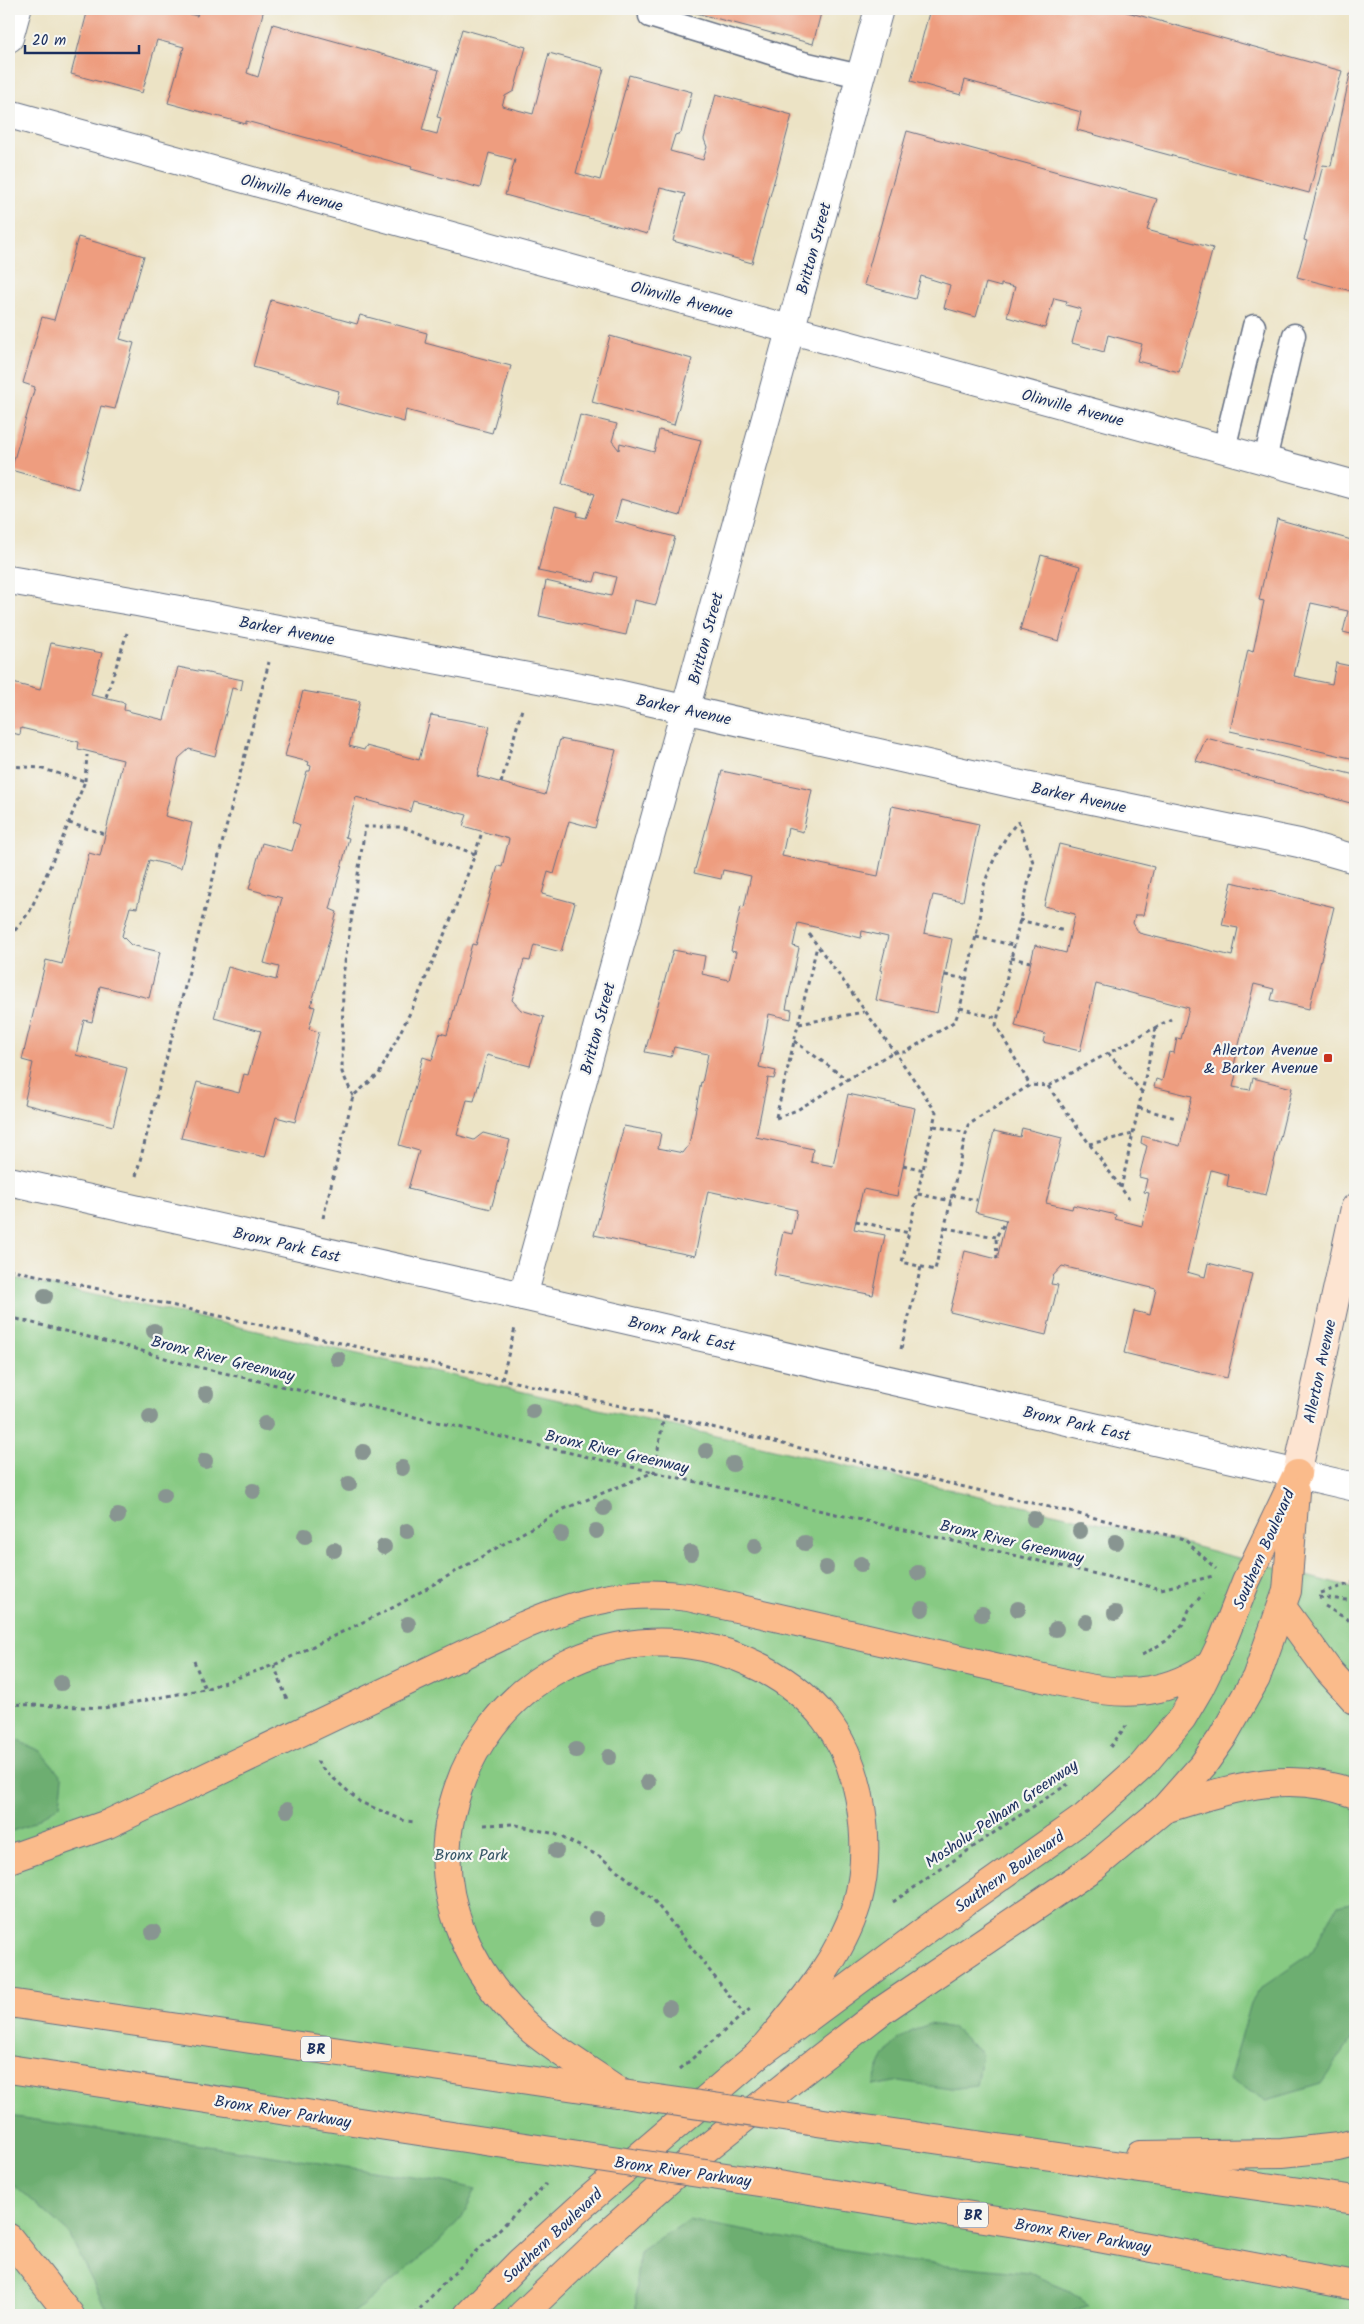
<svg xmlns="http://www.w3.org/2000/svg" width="1364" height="2324" font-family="Kalam,sans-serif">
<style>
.green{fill:#87ca83;stroke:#517c70}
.forest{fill:#6dae71;stroke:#446e68}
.building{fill:#ee9d7f}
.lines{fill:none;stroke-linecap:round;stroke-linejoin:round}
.lane-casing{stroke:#646e82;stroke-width:25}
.street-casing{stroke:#646e82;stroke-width:30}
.secondary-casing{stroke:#646e82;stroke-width:30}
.primary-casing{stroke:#646e82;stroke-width:30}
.highway-casing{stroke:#646e82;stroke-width:30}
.path{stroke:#646e82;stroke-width:3;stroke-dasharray:4 4;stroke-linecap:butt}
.lane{stroke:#fff;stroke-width:22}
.street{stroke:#fff;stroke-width:28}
.secondary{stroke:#fde4d1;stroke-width:28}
.primary{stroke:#fabb8b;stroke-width:28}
.highway{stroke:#fabb8b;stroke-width:28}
.highway-bridge-casing{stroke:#646e82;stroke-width:30;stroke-linecap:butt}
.highway-bridge{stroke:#fabb8b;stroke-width:28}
.tree{fill:#889591}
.poi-dot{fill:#c8321e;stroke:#f6f6f2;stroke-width:2}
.labels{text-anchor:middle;stroke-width:4.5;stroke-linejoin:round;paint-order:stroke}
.shield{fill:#f6f6f2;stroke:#5d6b8a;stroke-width:1}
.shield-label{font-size:15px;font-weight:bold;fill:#1b2f5e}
.street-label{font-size:16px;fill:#1b2f5e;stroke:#f6f6f2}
.poi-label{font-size:16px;fill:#1b2f5e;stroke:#f6f6f2;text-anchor:end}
.park-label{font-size:16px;fill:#365667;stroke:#f6f6f2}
</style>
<rect width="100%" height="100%" fill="#f6f6f2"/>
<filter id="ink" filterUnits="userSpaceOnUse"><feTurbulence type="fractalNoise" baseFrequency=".02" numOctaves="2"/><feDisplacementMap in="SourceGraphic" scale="10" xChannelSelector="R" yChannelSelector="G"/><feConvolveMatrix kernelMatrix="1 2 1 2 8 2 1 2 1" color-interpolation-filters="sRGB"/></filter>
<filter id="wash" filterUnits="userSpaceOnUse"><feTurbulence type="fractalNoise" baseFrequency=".0096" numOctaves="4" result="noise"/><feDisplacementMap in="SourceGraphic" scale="20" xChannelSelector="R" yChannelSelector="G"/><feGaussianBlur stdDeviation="1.12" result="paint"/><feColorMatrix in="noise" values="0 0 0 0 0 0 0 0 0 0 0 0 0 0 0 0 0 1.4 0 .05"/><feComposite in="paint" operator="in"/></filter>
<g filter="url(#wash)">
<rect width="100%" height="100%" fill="#ece3c5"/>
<!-- green -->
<polygon class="green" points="9,1277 196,1317 1167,1539 1355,1589 1355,2315 9,2315"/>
<!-- forest -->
<g class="forest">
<polygon points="9,1737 41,1751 63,1778 60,1805 27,1826 9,1832"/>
<polygon points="1355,1901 1355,2034 1321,2084 1266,2100 1229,2080 1251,2003 1261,1988 1309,1955 1338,1905"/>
<path d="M929 2024 953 2028 982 2054 977 2086 950 2089 900 2081 872 2086C885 2050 892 2038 929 2024Z"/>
<polygon points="9,2116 445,2182 476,2189 462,2217 439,2242 351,2315 114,2315 108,2313 68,2232 9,2180"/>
<polygon points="688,2220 905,2261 1029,2273 1063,2287 1088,2305 1065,2315 636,2315 636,2281 640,2251"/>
</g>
<g id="blocks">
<!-- building -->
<g class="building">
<polygon points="88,9 170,9 197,16 199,9 264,9 247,73 258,77 273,24 439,70 422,130 437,134 441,118 437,117 462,29 526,47 514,91 505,96 502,106 533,114 549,53 604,68 576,173 600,180 629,75 692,92 681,133 675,135 670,151 703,160 707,147 704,139 716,94 792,115 752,263 673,241 685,194 660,188 647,234 505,195 515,160 489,153 480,188 411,169 412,167 246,121 246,124 168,103 184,47 157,40 142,93 71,74"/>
<polygon points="681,9 822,9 813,44"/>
<polygon points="930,9 1116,9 1342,71 1309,193 1077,130 1081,112 965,80 961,95 911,81"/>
<polygon points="1350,74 1355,75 1355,292 1297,277 1307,241 1304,240 1323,165 1331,166"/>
<polygon points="907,131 1157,199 1147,230 1213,248 1179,372 1137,361 1142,344 1108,335 1104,352 1072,343 1081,309 1066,305 1067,301 1054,298 1045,328 1007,317 1015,287 1001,284 1001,287 986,283 976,317 944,308 950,285 921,276 915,299 864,285"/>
<polygon points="78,237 144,256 120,339 134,343 115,409 101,406 78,489 11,470 35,387 23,383 42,317 54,320"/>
<polygon points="271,300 357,324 360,315 427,333 425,343 511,366 492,433 406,410 404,422 336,403 339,391 253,367"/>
<polygon points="610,336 692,359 674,425 592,402"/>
<polygon points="580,415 617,424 612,441 619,450 620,443 654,452 659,430 701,440 680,516 621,499 615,521 675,537 656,605 634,600 626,635 539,616 546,581 611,596 616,577 597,572 594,582 538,571 555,506 578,512 577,516 586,518 595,494 562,484"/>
<polygon points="1354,415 1355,415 1355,431 1351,430"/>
<polygon points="1277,519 1355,541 1355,635 1343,632 1348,611 1311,603 1294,676 1332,684 1336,663 1355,667 1355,759 1230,731 1248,650 1253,652 1264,601 1259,600"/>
<polygon points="1041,555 1080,566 1059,641 1020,630"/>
<polygon points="51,643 102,653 91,695 125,703 124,710 164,720 178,667 243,680 241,690 232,688 215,756 189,749 179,758 165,816 192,823 181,868 149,860 137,908 130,907 122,936 131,945 160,952 149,998 100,986 92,1022 84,1020 76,1055 127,1068 113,1126 24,1104 33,1063 22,1060 46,960 62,964 89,853 100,856 123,760 78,749 79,742 21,728 20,735 9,732 9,682 40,690"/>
<polygon points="303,691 360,701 349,746 364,750 366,746 419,760 431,715 490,726 477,776 545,795 560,739 616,750 595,828 569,821 554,874 548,872 542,894 575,903 561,952 534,945 530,961 524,960 512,1000 521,1010 544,1017 530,1066 487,1055 474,1101 467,1100 457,1135 474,1140 483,1133 510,1140 491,1209 408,1189 419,1151 399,1145 423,1057 432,1060 440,1033 447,1035 472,944 476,945 498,866 502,867 509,839 463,826 467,815 413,801 410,812 356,797 345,837 349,838 330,909 337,912 311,1006 315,1007 309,1029 319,1032 295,1122 276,1117 265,1157 181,1138 197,1082 239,1093 244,1074 248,1075 261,1031 214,1018 228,967 276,980 279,967 264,963 282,898 249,889 262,843 292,851 300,825 293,822 307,771 310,771 311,766 308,765 309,762 285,756"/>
<polygon points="1206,738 1355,775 1354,804 1196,761"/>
<polygon points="722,771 812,790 803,832 788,828 782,856 878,876 892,806 979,824 963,901 933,895 924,933 952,939 937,1013 876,1000 882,971 880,970 888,937 862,931 861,938 798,923 793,946 799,948 786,1009 792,1010 791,1019 769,1014 759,1067 776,1071 774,1079 768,1078 756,1137 813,1149 811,1162 833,1166 848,1094 915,1108 897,1196 863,1189 854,1229 885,1235 873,1295 774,1275 783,1232 792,1234 797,1210 708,1191 695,1256 594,1235 624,1126 661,1133 658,1148 683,1153 689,1145 701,1082 702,1083 708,1054 674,1047 671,1057 645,1052 673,950 705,956 702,974 729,980 736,952 731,951 741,906 744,907 751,876 723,870 721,879 694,873"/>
<polygon points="1059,844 1154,867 1143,915 1135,915 1133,923 1139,933 1232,956 1238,928 1222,925 1232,882 1334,907 1309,1009 1271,1000 1274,989 1254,984 1232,1073 1236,1074 1233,1087 1250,1090 1253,1078 1292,1088 1266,1195 1227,1186 1229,1175 1211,1170 1187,1272 1205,1277 1208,1263 1252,1274 1227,1378 1124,1353 1134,1311 1150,1315 1156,1289 1062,1266 1053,1276 1051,1284 1058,1285 1046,1335 950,1312 965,1251 997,1259 1006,1220 975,1212 994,1131 1020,1137 1022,1128 1062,1138 1046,1203 1072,1209 1073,1205 1116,1215 1115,1219 1142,1226 1149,1193 1144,1192 1147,1179 1139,1177 1147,1146 1141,1143 1142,1136 1180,1146 1192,1096 1154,1087 1156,1079 1162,1081 1169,1052 1174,1053 1177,1038 1181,1039 1189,1008 1096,984 1080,1051 1043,1042 1045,1034 1015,1026 1035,945 1066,953 1075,914 1044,906"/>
</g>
</g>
</g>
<g filter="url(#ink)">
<use href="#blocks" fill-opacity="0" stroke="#646e82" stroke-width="1"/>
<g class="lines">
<!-- lane casing -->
<g class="lane-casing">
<g id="lane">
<polyline points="650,16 803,63 860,76"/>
<polyline points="1224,449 1254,326"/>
<polyline points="1265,460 1294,335"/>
</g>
</g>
<!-- street casing -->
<g class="street-casing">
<g id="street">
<polyline points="9,38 17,9"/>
<polyline points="9,114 1355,485"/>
<polyline points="9,580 137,602 617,694 1025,786 1299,843 1355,859"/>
<polyline points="9,1181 523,1296 1355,1487"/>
<polyline points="523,1296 879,9"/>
</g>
</g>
<!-- secondary casing -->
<g class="secondary-casing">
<polyline id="secondary" points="1297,1474 1355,1208"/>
</g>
<!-- primary casing -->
<g class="primary-casing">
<g id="primary">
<polyline points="468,2315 521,2261 585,2203 758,2055 938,1921 1085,1817 1142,1766 1182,1718 1199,1689 1223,1640 1246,1581 1297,1474"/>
<polyline points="522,2315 605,2236 688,2163 801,2073 884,2009 1094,1867 1164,1809 1203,1765 1222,1738 1256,1678 1287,1591 1295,1492"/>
</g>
</g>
<!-- highway casing -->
<g class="highway-casing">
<g id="highway">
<polyline points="1282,1607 1328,1670 1355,1700"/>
<path d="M1164 1809C1230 1789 1287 1768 1355 1794"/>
<path d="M9 1859 108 1824 525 1625C581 1601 627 1589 688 1597L1078 1686C1130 1697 1168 1694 1213 1663"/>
<polyline points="9,2003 616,2093"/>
<polyline points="9,2069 498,2143"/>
<path d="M623 2094C593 2073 561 2054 533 2031 471 1978 433 1896 451 1814 481 1679 620 1606 747 1661 813 1690 850 1736 861 1807 866 1839 866 1872 857 1904 839 1963 796 2009 758 2055"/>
<polyline points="810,2121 1355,2200"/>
<polyline points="1140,2155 1282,2153 1339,2147 1355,2143"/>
<polyline points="772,2184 1040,2227 1355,2286"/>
<polyline points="9,2238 70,2315"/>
</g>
</g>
<!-- path -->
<g class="path">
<polyline points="106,697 127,633"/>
<polyline points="9,766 39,768 85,781 64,835 30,911 9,938"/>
<polyline points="85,781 87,755"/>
<polyline points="501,783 522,709"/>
<polyline points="1018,821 1033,862 996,1025 1030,1085"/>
<polyline points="69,823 105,834"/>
<polyline points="475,854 482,832"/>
<polyline points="1019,920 1065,931"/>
<path d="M809 934C852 993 896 1052 936 1112L902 1262 935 1270 968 1125 1030 1085 1048 1086 1171 1019"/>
<polyline points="976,937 1013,945"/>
<polyline points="1011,958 1030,962"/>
<polyline points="945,975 967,979"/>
<polyline points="960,1008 997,1018"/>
<polyline points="799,1024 864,1012"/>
<polyline points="794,1041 848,1080"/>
<polyline points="1108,1053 1142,1092"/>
<polyline points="1048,1086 1129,1199"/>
<polyline points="1139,1108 1176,1118"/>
<polyline points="776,1117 817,946"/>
<path d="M776 1118 797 1110 893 1052H906L955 1021 960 1008 981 913C976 891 1002 837 1018 822"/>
<polyline points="934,1126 967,1133"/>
<polyline points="1089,1144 1133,1134"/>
<polyline points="903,1165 924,1170"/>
<polyline points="136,1176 269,662"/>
<polyline points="1121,1188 1156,1028"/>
<polyline points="918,1194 951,1201"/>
<polyline points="952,1195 977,1200"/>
<polyline points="323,1218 353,1096 379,1074 415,1003 453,914 475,854 402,827 365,827 343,976 342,1072 353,1096"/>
<polyline points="856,1221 909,1233"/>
<polyline points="945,1228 996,1237"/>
<polyline points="997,1259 996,1237 1006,1220"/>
<polyline points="9,1269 502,1379"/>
<polyline points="9,1317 132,1348 185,1364 1161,1589 1213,1576"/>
<polyline points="901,1349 921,1267"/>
<polyline points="665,1416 1184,1539 1216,1569"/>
<polyline points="1321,1593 1355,1582"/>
<polyline points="1319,1597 1355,1601"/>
<polyline points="1325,1606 1355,1624"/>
<polyline points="1142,1655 1166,1641 1183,1624 1189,1610 1203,1594"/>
<polyline points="194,1661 205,1689"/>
<polyline points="274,1665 288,1702"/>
<polyline points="9,1704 104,1708 205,1689 274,1665 396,1606 564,1509 654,1472 664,1416 502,1379 515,1328"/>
<polyline points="1110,1747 1126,1726"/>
<polyline points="317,1761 322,1768 360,1802 405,1821 415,1822"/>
<polyline points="484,1825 512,1824 555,1834 599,1856 652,1898 744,2014"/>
<polyline points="893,1902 1008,1823 1068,1784"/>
<polyline points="680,2069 751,2008"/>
<polyline points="414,2315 445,2282 546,2184"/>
</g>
<!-- lane -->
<use href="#lane" class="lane"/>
<!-- street -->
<use href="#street" class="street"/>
<!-- secondary -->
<use href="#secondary" class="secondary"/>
<!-- primary -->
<use href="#primary" class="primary"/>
<!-- highway -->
<use href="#highway" class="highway"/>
<!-- highway-bridge casing -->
<g class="highway-bridge-casing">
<g id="highway-bridge">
<polyline points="623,2094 810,2121"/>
<polyline points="498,2143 772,2184"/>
</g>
</g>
<!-- highway-bridge -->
<use href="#highway-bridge" class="highway-bridge"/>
</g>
<!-- trees -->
<g class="tree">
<circle cx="45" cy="1296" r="8"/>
<circle cx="154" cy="1331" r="8"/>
<circle cx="338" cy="1359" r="8"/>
<circle cx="206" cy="1394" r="8"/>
<circle cx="533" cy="1411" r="8"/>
<circle cx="150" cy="1417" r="8"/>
<circle cx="265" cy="1424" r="8"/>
<circle cx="706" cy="1451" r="8"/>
<circle cx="363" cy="1452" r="8"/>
<circle cx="205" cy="1461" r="8"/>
<circle cx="733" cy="1464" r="8"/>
<circle cx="402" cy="1468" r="8"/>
<circle cx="349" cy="1484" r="8"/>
<circle cx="253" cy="1491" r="8"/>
<circle cx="164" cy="1495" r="8"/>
<circle cx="604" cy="1508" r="8"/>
<circle cx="118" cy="1516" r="8"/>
<circle cx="1034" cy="1519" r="8"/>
<circle cx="407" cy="1531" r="8"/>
<circle cx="596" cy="1531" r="8"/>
<circle cx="1080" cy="1531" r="8"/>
<circle cx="561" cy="1534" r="8"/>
<circle cx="305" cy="1536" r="8"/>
<circle cx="1116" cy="1542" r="8"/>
<circle cx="805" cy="1543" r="8"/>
<circle cx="755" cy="1546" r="8"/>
<circle cx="384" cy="1547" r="8"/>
<circle cx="334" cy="1550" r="8"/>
<circle cx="691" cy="1553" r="8"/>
<circle cx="861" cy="1564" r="8"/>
<circle cx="826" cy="1568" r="8"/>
<circle cx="918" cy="1573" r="8"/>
<circle cx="922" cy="1609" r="8"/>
<circle cx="1018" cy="1609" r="8"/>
<circle cx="1115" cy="1613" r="8"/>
<circle cx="982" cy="1614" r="8"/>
<circle cx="1086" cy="1622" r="8"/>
<circle cx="408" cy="1624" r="8"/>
<circle cx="1056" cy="1629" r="8"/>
<circle cx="61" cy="1683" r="8"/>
<circle cx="576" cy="1750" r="8"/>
<circle cx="609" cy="1757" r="8"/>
<circle cx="648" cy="1782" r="8"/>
<circle cx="287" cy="1810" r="8"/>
<circle cx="556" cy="1851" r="8"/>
<circle cx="596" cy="1919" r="8"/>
<circle cx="153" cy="1932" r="8"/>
<circle cx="669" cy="2008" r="8"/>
</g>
</g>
<!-- markers -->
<rect class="poi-dot" x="1323" y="1053" width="10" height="10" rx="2.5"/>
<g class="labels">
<!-- shield labels -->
<g class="shield">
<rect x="301" y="2036.5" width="30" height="25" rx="4"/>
<rect x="958" y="2202.5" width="30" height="25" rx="4"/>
</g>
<g class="shield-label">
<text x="316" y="2054">BR</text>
<text x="973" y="2220">BR</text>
</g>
<!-- street labels -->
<g class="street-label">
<text transform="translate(292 192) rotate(15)" y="6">Olinville Avenue</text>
<text transform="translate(813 248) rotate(-75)" y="6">Britton Street</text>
<text transform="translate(682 299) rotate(15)" y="6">Olinville Avenue</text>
<text transform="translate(1073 407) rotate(15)" y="6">Olinville Avenue</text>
<text transform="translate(287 630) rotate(11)" y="6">Barker Avenue</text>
<text transform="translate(705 638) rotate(-75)" y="6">Britton Street</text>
<text transform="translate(684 709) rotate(12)" y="6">Barker Avenue</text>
<text transform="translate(1079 797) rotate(12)" y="6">Barker Avenue</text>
<text transform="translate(597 1028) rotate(-75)" y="6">Britton Street</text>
<text transform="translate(287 1244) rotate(13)" y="6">Bronx Park East</text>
<text transform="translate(682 1333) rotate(13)" y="6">Bronx Park East</text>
<text transform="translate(223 1358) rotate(14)" y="6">Bronx River Greenway</text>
<text transform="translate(1319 1371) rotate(-78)" y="6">Allerton Avenue</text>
<text transform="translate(1077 1423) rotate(13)" y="6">Bronx Park East</text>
<text transform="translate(617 1451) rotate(13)" y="6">Bronx River Greenway</text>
<text transform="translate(1012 1541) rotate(13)" y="6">Bronx River Greenway</text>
<text transform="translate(1263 1549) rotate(-66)" y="6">Southern Boulevard</text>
<text transform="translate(1001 1813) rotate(-34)" y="6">Mosholu-Pelham Greenway</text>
<text transform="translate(1009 1871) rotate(-35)" y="6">Southern Boulevard</text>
<text transform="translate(283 2111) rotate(9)" y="6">Bronx River Parkway</text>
<text transform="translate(683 2171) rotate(8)" y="6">Bronx River Parkway</text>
<text transform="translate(552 2235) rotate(-43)" y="6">Southern Boulevard</text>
<text transform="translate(1083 2235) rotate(10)" y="6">Bronx River Parkway</text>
</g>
<!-- poi labels -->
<g class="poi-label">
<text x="1318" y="1055">Allerton Avenue<tspan x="1318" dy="18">&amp; Barker Avenue</tspan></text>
</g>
<!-- park labels -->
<g class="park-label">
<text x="471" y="1860">Bronx Park</text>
</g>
</g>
<!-- margin -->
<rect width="1364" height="2324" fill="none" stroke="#f6f6f2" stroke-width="30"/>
<!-- scale -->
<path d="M25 45v8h114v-8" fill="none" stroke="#1b2f5e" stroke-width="2.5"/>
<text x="32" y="45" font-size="15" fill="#1b2f5e" stroke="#f6f6f2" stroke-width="4" paint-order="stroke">20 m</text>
</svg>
